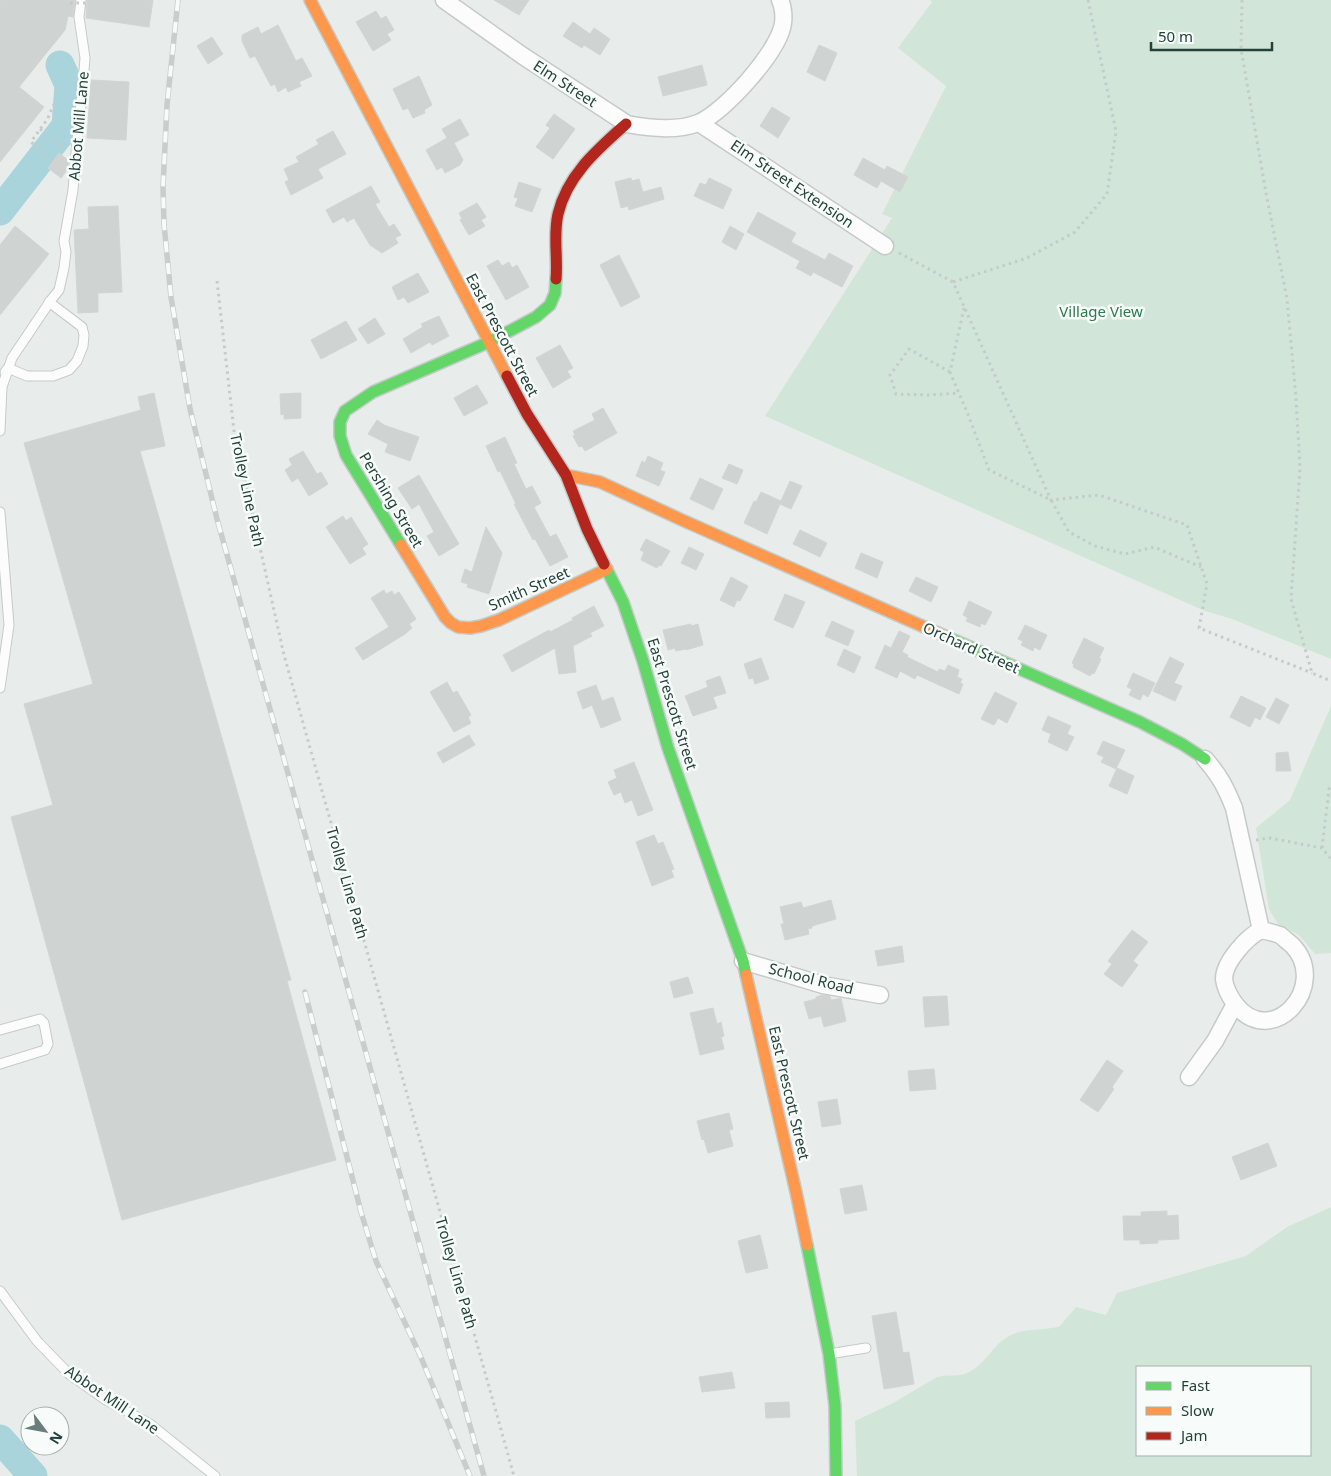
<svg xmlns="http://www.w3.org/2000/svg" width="1331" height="1476" font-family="'Noto Sans',sans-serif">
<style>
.green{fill:#d1e6d8;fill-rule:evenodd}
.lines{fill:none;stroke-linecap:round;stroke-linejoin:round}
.river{stroke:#a9d4db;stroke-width:29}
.building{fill:#cfd4d2;stroke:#d1d6d4}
.lane-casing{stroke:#c5cac8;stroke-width:11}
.street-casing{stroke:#c5cac8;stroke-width:19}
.fast-casing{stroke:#c3cbc8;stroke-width:14}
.slow-casing{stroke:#c3cbc8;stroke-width:14}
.jam-casing{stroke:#c3cbc8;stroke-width:14}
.path{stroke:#c3ccca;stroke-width:3;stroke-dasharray:2.5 4;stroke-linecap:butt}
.lane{stroke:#fcfcfc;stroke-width:9}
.street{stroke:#fcfcfc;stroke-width:16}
.fast{stroke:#63d668;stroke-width:11}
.slow{stroke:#ff974d;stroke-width:11}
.jam{stroke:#b3261e;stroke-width:11}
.rail-casing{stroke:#c9cdcc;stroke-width:5.5}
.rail{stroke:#f7fbf9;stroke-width:4;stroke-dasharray:11;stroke-linecap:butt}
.path-bridge{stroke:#c3ccca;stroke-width:3;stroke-dasharray:2.5 4;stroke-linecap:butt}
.labels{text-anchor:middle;stroke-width:5;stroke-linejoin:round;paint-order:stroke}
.street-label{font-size:15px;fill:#24423a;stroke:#f7fbf9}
.park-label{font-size:15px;fill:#2d7a4b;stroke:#f7fbf9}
</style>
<rect width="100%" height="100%" fill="#e8edeb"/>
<!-- green -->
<g class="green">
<polygon points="930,0 1331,0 1331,659 1232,619 1205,611 765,416 892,218 882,214 946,86 898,48 932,2"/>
<polygon points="1331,706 1331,953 1315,954 1299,935 1278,924 1269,909 1256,828 1290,800"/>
<path d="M1331 1207V1476H857L855 1421 893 1403 937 1377C947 1374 958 1377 967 1373 985 1366 993 1343 1011 1335 1024 1328 1045 1331 1060 1326L1076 1307 1106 1315 1117 1293 1246 1256 1287 1227ZM1310 1367V1455H1137V1367Z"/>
</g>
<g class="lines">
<!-- river -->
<g class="river">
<polyline points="0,211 66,126 69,85 60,65"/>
<polyline points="0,1439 33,1476"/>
</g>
</g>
<!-- building -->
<g class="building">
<polygon points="0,0 75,0 73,17 68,16 65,30 19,87 44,107 0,162"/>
<polygon points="87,0 153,0 149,27 86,18"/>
<polygon points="494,0 529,0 519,15"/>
<polygon points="376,11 381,19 386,16 394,30 387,34 391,40 373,51 356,22"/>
<polygon points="573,22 590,34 594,28 610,39 600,55 584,45 582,48 563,36"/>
<polygon points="278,25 296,61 302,58 312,76 299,82 301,86 288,92 286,87 278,92 275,84 271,86 255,56 250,58 242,41 242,35 258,27 261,34"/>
<polygon points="212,37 223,54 208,64 197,46"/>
<polygon points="819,45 837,53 825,81 807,72"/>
<polygon points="702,65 707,85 663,96 658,77"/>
<polygon points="419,76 432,105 424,110 425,113 413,118 408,108 403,110 393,89"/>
<polygon points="91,80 129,82 126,140 87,138"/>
<polygon points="772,107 790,118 778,138 760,126"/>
<polygon points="554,114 575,129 553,159 536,147 550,128 546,125"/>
<polygon points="460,119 469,135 454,143 463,160 460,165 445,173 442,167 437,170 426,150 447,138 442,129"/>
<polygon points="333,131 346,154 318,169 323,178 291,195 285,182 289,180 284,169 299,162 296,157 319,144 316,140"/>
<polygon points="59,153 69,161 68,169 61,178 48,168"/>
<polygon points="863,158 885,170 887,166 908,177 900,192 881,181 877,188 854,175"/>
<polygon points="631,178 632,181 639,179 643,192 661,187 664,199 629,210 628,206 621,208 615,182"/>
<polygon points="709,178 732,189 723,209 694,196 700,183 706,185"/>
<polygon points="519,182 541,189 532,212 515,206 518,198 514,197"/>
<polygon points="371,186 380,202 375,204 389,227 394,224 401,235 395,238 398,243 382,253 370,245 354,218 347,222 344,217 333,223 326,210"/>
<polygon points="477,203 486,217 481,220 485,226 469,235 460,220 462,219 459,213"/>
<polygon points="118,206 122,292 98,293 98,312 78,313 74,230 89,229 88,207"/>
<polygon points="758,212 796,233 791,242 825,260 829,253 853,266 842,287 813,272 811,276 796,268 800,261 747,232"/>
<polygon points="15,226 49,254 0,315 0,245"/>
<polygon points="730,226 744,234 736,250 722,242"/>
<polygon points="619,255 640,297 621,307 600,265"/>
<polygon points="498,260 502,266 509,262 512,268 517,265 529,287 506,300 487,266"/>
<polygon points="418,273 429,292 408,303 404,297 398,300 392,287"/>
<polygon points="439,316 449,336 432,345 430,342 411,353 403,339 423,327 421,324"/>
<polygon points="375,318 385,334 368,344 358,329"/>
<polygon points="346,321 357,340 321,359 311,340"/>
<polygon points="560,345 573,368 567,371 571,377 553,388 536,358"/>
<polygon points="477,385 488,403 464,416 454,398"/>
<polygon points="154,393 165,446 140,451 291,980 287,981 336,1160 122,1220 11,817 53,805 24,704 93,684 24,443 141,410 138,397"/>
<polygon points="301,393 301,418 284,419 284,414 281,415 280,394"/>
<polygon points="603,408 617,433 585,451 582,446 579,447 573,436 575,435 573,431 595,420 592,414"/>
<polygon points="377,420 384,425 419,437 410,461 385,452 388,444 368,434"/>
<polygon points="505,437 517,463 514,464 526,489 532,486 541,503 534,507 550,537 556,534 568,557 550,566 535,539 533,540 514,504 516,504 500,471 498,472 486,446"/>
<polygon points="303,451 317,474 321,472 328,484 309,496 298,478 292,482 285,470 292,465 289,459"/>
<polygon points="648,456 663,463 660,470 665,472 659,486 636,476 642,461 645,463"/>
<polygon points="729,464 743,470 737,484 722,478"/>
<polygon points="419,475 459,544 439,556 427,536 434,532 419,504 412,509 398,488"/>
<polygon points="700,478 723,489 713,510 690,499"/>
<polygon points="790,481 802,486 791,509 780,504 767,534 744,523 754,501 756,502 761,492 781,501"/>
<polygon points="343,516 346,521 351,517 368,544 362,548 366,554 350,564 326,527"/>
<polygon points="486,527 502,553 489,594 467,587 468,584 461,582 465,569 472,572"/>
<polygon points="800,530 827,543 820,557 793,544"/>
<polygon points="646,539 670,551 661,566 659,565 657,568 641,560 644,552 640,550"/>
<polygon points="689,547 704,554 696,570 681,563"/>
<polygon points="861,553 883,562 877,578 855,568"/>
<polygon points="731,577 748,586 740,601 737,600 734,607 720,600"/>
<polygon points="916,577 938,587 931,602 909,591"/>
<polygon points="384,590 386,594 392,591 394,595 399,592 416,619 409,624 412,628 405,634 363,660 355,648 389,627 371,598"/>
<polygon points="785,594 805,602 793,628 774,620"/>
<polygon points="969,601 992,612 985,625 981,623 980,627 966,621 968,618 963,615"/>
<polygon points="594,606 604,626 590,633 592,636 573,646 576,672 559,674 555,648 512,672 503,655 549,630 550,632 573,620 572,618"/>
<polygon points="832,621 854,631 848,646 825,636"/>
<polygon points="691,624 691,626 698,624 703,645 686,650 686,649 676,651 675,648 668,650 663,630"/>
<polygon points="1025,625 1047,635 1040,650 1034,647 1033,651 1021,645 1023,641 1018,639"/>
<polygon points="899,631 910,636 902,652 908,655 907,657 938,672 939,669 945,671 948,665 959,670 957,677 962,679 960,683 963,684 959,694 917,675 915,679 900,671 897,678 875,668 885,645 891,648"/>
<polygon points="1084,638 1104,648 1099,658 1101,659 1094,674 1092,673 1090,676 1073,667 1074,664 1072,663"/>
<polygon points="844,649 861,657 854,673 837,665"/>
<polygon points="1170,657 1184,664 1174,683 1182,686 1175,701 1153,691"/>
<polygon points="761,658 769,679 755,684 753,678 749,679 744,664"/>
<polygon points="1133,673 1155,683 1148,697 1143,694 1140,700 1129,695 1132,689 1127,687"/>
<polygon points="720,676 726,693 713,697 717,708 693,716 685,696 708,687 706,681"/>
<polygon points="447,682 453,693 457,691 471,715 468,717 471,723 454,732 430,692"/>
<polygon points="596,685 602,701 613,697 621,720 601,728 592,705 583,709 577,692"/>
<polygon points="995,692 1017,703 1007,723 998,718 994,725 981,719"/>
<polygon points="1241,696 1266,708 1260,720 1255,717 1250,727 1230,717"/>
<polygon points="1276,698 1289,705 1279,724 1266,717"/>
<polygon points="1048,716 1071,726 1067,734 1074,737 1067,751 1048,742 1051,734 1042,730"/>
<polygon points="469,735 475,745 443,763 437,753"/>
<polygon points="1103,741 1125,750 1116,769 1101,762 1104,757 1097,754"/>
<polygon points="1288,752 1291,771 1276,771 1276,753"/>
<polygon points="634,762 653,810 638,816 632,800 625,803 621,792 614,795 608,782 617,778 614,770"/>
<polygon points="1117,768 1134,776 1127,794 1109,786"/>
<polygon points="654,835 658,844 663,842 674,869 671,870 674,877 652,886 636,842"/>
<polygon points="831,900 836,919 812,926 812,928 808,929 809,934 785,940 781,924 784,924 780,907 801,902 803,908"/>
<polygon points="1132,930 1148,942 1133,961 1138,965 1122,987 1104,974 1112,964 1108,961"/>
<polygon points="902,946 904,962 878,966 875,951"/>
<polygon points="688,977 693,993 674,998 670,982"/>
<polygon points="822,995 830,996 831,1000 841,998 846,1021 824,1027 821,1016 809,1019 804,1002 816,999 816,997"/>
<polygon points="947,996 949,1025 925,1027 923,997"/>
<polygon points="713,1008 717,1024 721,1022 724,1036 721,1037 724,1049 700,1055 690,1013"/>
<polygon points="1107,1060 1123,1071 1112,1087 1114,1089 1098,1112 1080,1100"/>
<polygon points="934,1069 936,1089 910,1091 908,1071"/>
<polygon points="837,1099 841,1124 822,1127 818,1102"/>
<polygon points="729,1113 733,1129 729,1130 733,1146 708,1153 704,1139 702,1140 697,1121"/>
<polygon points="1268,1143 1277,1166 1241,1180 1232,1157"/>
<polygon points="862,1185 867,1210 845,1214 840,1189"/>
<polygon points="1167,1211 1167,1216 1178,1215 1179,1239 1158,1240 1158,1243 1140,1244 1140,1240 1124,1240 1123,1216 1141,1216 1141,1212"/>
<polygon points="760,1235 768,1268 746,1273 738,1241"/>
<polygon points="896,1312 903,1353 909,1352 914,1384 884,1389 872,1316"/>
<polygon points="732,1372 735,1388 702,1392 699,1377"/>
<polygon points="789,1402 790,1417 766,1418 765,1403"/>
</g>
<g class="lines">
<!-- lane casing -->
<g class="lane-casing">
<g id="lane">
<polyline points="5,372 8,368 27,376 53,376 69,370 77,361 83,346 84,335 82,327 49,302"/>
<polyline points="0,431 2,387 12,358 51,300 59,290 64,268 66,252 64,241 73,190 77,141 82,95 85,58 79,17 81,0"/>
<polyline points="0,512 9,625 0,688"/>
<polyline points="0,1030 40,1019 44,1023 48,1044 45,1050 0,1064"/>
<polyline points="0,1291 37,1341 69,1374 106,1400 150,1424 215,1476"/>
<polyline points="829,1354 866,1348"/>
</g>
</g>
<!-- street casing -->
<g class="street-casing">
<g id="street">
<path d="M444 0 523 56 627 124C648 128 678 131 698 123 724 113 780 50 783 23 784 16 783 6 780 0"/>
<polyline points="699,123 885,246"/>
<polyline points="743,961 823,985 880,995"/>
<path d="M1235 1004C1230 997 1225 988 1224 979 1224 962 1247 937 1261 930"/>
<path d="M1189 1077 1215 1041 1235 1004C1272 1052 1331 985 1292 945 1288 942 1284 938 1280 935 1274 933 1267 931 1261 930L1234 808C1226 788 1220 776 1205 759"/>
</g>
</g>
<!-- fast casing -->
<g class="fast-casing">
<g id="fast">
<polyline points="401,545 346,455 340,436 340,422 345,411 373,392 489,342 536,317 550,305 555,293 556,279"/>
<polyline points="604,564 623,602 643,661 668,748 743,961 746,975"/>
<polyline points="947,637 1140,722 1182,744 1205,759"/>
<polyline points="807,1245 829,1354 835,1406 836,1476"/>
</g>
</g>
<!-- slow casing -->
<g class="slow-casing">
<g id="slow">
<polyline points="310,0 507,376"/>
<polyline points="566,475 600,482 682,520 947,637"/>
<polyline points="401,545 445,617 451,623 458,627 470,628 481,626 499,620 607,569"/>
<polyline points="746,975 796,1192 807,1245"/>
</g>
</g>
<!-- jam casing -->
<g class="jam-casing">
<g id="jam">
<path d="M556 279C558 258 553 235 558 214 567 175 598 149 626 124"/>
<polyline points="507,376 527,414 566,475 587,529 604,564"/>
</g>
</g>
<!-- path -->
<g class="path">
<polyline points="1088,0 1116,131 1107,194 1075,232 1027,258 953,282 1051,500 1099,495 1187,525 1207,584 1199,628 1312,673"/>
<polyline points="1242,0 1241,49 1266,193 1287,299 1296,398 1300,468 1291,599 1312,673 1331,681"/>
<polyline points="40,129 64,148"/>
<polyline points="53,161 31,142 48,118 54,104"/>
<polyline points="899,253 953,282"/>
<polyline points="217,281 234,431 284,655 514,1476"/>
<polyline points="964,308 950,372 969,417 989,470 1051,500 1069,532 1095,546 1125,554 1154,547 1201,567"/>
<polyline points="950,372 909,349 890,375 896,394 930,395 959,393"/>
<polyline points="1256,840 1270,838 1322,848 1331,859"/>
<polyline points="1322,848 1329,789 1331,786"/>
</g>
<!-- lane -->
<use href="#lane" class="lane"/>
<!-- street -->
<use href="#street" class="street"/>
<!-- fast -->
<use href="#fast" class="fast"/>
<!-- slow -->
<use href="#slow" class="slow"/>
<!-- jam -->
<use href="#jam" class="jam"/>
<!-- rail casing -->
<g class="rail-casing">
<g id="rail">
<polyline points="178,0 167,105 163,187 164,224 171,297 190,409 217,519 484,1476"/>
<polyline points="305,992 361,1212 376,1261 420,1355 470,1476"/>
</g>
</g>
<!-- rail -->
<use href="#rail" class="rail"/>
<!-- path-bridge -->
<polyline class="path-bridge" points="70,3 86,3"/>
</g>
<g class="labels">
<!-- street labels -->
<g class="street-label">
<text transform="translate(565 84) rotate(33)" y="5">Elm Street</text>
<text transform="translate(79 126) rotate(-85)" y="5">Abbot Mill Lane</text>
<text transform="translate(792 184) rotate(34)" y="5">Elm Street Extension</text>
<text transform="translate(502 335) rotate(62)" y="5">East Prescott Street</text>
<text transform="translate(247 490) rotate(78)" y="5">Trolley Line Path</text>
<text transform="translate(391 500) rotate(59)" y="5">Pershing Street</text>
<text transform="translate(529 589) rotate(-24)" y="5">Smith Street</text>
<text transform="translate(971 648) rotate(24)" y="5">Orchard Street</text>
<text transform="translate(672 704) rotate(73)" y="5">East Prescott Street</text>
<text transform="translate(347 883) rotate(74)" y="5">Trolley Line Path</text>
<text transform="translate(811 979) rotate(14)" y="5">School Road</text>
<text transform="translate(789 1093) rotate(77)" y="5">East Prescott Street</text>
<text transform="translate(456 1273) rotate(74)" y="5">Trolley Line Path</text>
<text transform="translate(112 1400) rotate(34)" y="5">Abbot Mill Lane</text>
</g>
<!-- park labels -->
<g class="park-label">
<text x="1101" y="317">Village View</text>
</g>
</g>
<!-- legend -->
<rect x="1136" y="1366" width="175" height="90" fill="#f7fbf9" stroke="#a3b1ad"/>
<rect x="1146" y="1382" width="25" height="8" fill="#63d668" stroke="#a3b1ad"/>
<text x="1181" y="1391" font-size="15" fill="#24423a">Fast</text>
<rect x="1146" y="1407" width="25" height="8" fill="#ff974d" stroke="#a3b1ad"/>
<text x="1181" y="1416" font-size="15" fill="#24423a">Slow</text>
<rect x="1146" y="1432" width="25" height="8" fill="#b3261e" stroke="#a3b1ad"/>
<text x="1181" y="1441" font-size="15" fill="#24423a">Jam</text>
<!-- north arrow -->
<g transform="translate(45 1431) rotate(122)"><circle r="24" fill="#f7fbf9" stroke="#a3b1ad"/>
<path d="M0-4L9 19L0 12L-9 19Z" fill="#697e78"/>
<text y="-8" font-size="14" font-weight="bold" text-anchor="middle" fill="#24423a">N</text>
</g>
<!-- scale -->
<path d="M1151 42v8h121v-8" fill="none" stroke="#24423a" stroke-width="2.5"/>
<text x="1158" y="42" font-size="15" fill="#24423a" stroke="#f7fbf9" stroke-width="4" paint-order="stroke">50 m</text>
</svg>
